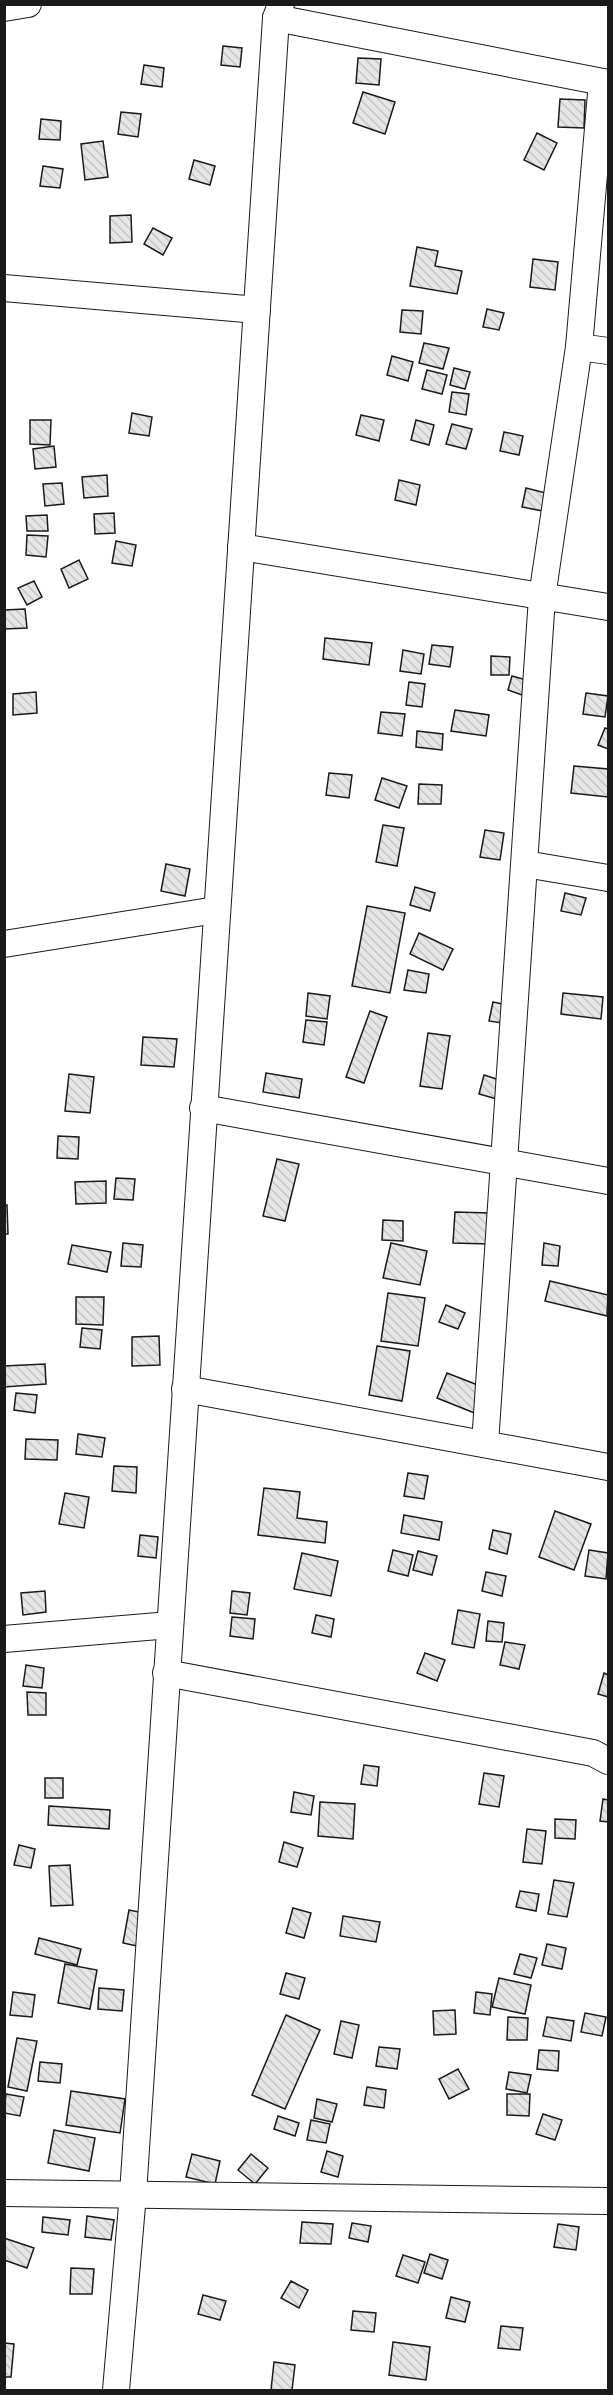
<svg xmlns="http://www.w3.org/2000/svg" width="613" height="2395" font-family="'IBM Plex Sans',sans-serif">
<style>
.building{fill:url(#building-back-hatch);stroke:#1a1a1a;stroke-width:1.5}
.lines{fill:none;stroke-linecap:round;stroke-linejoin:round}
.street-casing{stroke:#1a1a1a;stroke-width:28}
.street{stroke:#fff;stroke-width:26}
</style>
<defs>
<pattern id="building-back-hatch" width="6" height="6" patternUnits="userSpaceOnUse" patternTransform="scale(1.5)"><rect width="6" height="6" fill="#e6e6e6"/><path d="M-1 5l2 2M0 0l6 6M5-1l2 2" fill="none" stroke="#c5c5c5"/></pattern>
</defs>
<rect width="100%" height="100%" fill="#fff"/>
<!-- building -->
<g class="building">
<polygon points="223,46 242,48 240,67 221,65"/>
<polygon points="358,58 381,59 379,85 356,83"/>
<polygon points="144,65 164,68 162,87 141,84"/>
<polygon points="363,92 395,102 385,134 353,123"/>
<polygon points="560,99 585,100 584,128 558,127"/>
<polygon points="121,112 141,114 138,137 118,134"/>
<polygon points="41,119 61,121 60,140 39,139"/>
<polygon points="537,133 557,143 544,170 524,160"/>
<polygon points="103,141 108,177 85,180 81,144"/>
<polygon points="194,160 215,166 210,185 189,179"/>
<polygon points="43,166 63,169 60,188 40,186"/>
<polygon points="131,215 132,242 110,243 110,216"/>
<polygon points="153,228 172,238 163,255 144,244"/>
<polygon points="417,247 438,251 435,266 462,271 457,294 410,286"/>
<polygon points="533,259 558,262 555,290 530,287"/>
<polygon points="487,309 504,313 499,330 483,327"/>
<polygon points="402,310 423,311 421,334 400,332"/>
<polygon points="424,343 449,348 443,369 419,363"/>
<polygon points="392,356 413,362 408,381 387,375"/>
<polygon points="454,368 470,372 465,389 450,385"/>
<polygon points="427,370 447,375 442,394 422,389"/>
<polygon points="452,392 469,394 466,415 449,412"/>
<polygon points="132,413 152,417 149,436 129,433"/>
<polygon points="361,415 384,420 379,441 356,435"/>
<polygon points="30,420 51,420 50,445 30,444"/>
<polygon points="416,420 434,425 429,445 411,440"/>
<polygon points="452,424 472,429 466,449 446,444"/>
<polygon points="504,432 523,436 519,455 500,451"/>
<polygon points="54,446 56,467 35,469 33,449"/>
<polygon points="107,475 108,496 84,498 82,477"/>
<polygon points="399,480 420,485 416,505 395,500"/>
<polygon points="62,483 64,504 45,506 43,484"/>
<polygon points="526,488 546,493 543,511 522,507"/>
<polygon points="114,513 115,533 95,534 94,514"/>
<polygon points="47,515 48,531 27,531 26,516"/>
<polygon points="27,535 48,536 46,557 26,555"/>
<polygon points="116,541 136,545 132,566 112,563"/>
<polygon points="79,560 88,579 69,588 61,569"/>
<polygon points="34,581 42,597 27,605 18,588"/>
<polygon points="25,609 27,628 4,629 4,610"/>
<polygon points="325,638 372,643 369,665 323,659"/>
<polygon points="432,645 453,647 450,667 429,664"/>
<polygon points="403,650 424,654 421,674 400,671"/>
<polygon points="491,656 510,657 509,675 491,675"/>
<polygon points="512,676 530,681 525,696 508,690"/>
<polygon points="409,682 425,684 422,707 406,705"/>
<polygon points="36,692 37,713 13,715 13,694"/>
<polygon points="586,693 608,696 605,717 583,714"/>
<polygon points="455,710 489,715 486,736 451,731"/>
<polygon points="381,712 405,714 402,736 378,733"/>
<polygon points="605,728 608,729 608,749 598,745"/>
<polygon points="417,731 443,734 442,750 416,747"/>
<polygon points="574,766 608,769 608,797 571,793"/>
<polygon points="329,773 352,775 349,798 326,795"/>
<polygon points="382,778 407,786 399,808 375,800"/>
<polygon points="419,784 442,785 441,804 418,804"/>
<polygon points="383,825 404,828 397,866 376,862"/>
<polygon points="485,830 504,833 500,860 480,857"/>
<polygon points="166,864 190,869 185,896 161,891"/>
<polygon points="415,887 435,893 430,911 410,905"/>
<polygon points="565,893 586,898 581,915 561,911"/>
<polygon points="367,906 405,913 390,993 352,986"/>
<polygon points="419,933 453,949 443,970 410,954"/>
<polygon points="408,970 429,974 426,993 404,990"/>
<polygon points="308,993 330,996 327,1019 306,1016"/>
<polygon points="563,993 603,997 601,1019 561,1014"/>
<polygon points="493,1002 518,1007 514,1025 489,1021"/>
<polygon points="370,1011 387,1017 364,1083 346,1077"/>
<polygon points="306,1020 327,1022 324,1045 303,1042"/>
<polygon points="428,1033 450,1036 442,1089 420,1086"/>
<polygon points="143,1037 177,1039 174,1067 141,1065"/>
<polygon points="266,1073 302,1079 299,1098 263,1092"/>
<polygon points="69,1074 94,1077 90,1113 65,1111"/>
<polygon points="484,1075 503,1081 497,1099 479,1094"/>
<polygon points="58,1136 79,1137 78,1159 57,1158"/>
<polygon points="277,1159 299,1164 285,1221 263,1216"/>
<polygon points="116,1178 135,1179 133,1200 114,1199"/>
<polygon points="106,1181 106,1203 76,1204 75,1182"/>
<polygon points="4,1205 7,1205 8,1234 4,1234"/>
<polygon points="455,1212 490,1213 489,1244 453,1243"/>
<polygon points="383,1220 403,1221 403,1241 382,1240"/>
<polygon points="123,1243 143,1245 141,1267 121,1266"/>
<polygon points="391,1243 427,1251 420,1285 383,1278"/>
<polygon points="544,1243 560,1246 558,1266 542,1265"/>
<polygon points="72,1245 111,1252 107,1272 68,1264"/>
<polygon points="550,1281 608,1295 607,1316 545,1301"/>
<polygon points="388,1293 425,1298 418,1346 381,1341"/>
<polygon points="76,1297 104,1297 103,1325 76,1324"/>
<polygon points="446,1305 465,1313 458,1329 439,1322"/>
<polygon points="82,1328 102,1330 100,1349 80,1347"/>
<polygon points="159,1336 160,1365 132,1366 132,1337"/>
<polygon points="377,1346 410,1351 402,1401 369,1395"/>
<polygon points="45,1364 46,1384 4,1387 4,1366"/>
<polygon points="447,1373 493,1391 482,1416 437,1398"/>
<polygon points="16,1393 37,1395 35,1413 14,1410"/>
<polygon points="78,1434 105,1438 102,1457 76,1454"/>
<polygon points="26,1439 58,1440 57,1460 25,1459"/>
<polygon points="114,1466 137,1467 136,1493 112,1491"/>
<polygon points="408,1473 428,1476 424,1499 404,1496"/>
<polygon points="264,1488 300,1492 297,1518 327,1522 325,1543 258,1535"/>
<polygon points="65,1493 89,1497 84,1528 59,1524"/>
<polygon points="555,1511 591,1524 574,1570 539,1557"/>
<polygon points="404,1515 442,1522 439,1540 401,1533"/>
<polygon points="493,1530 511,1534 507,1554 489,1549"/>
<polygon points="140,1535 158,1537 156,1558 138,1556"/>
<polygon points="393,1550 413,1555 408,1576 388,1571"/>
<polygon points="589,1550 608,1553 606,1579 585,1576"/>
<polygon points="418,1551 437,1556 432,1575 413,1570"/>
<polygon points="302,1553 338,1561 331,1596 294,1589"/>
<polygon points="486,1572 506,1576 502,1596 482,1591"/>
<polygon points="45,1591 46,1612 23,1615 21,1593"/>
<polygon points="232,1591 250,1593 247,1615 230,1613"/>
<polygon points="458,1610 480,1614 474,1648 452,1644"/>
<polygon points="316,1615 334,1619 331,1637 312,1633"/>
<polygon points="232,1617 255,1619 253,1639 230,1636"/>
<polygon points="488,1621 504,1623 502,1642 486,1641"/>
<polygon points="505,1642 525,1645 519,1669 500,1665"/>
<polygon points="425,1653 445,1660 437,1681 417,1673"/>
<polygon points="26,1665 44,1668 42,1688 23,1686"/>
<polygon points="604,1673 608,1675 608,1697 598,1694"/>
<polygon points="27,1692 46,1693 46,1715 28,1715"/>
<polygon points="364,1765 379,1767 377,1786 361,1784"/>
<polygon points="484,1773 504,1776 499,1807 479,1804"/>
<rect x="45" y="1778" width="18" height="20"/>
<polygon points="294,1792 314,1796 311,1815 291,1812"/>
<polygon points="603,1799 608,1800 608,1822 600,1821"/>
<polygon points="320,1802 355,1804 353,1839 318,1836"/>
<polygon points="49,1806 110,1810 109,1829 48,1825"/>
<polygon points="555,1819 576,1820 575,1839 555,1838"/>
<polygon points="527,1829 546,1831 542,1864 523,1862"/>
<polygon points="284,1842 303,1848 297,1867 279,1862"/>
<polygon points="19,1845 35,1849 31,1868 14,1865"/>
<polygon points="70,1865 73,1905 51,1906 49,1866"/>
<polygon points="554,1880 574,1883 567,1917 548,1914"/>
<polygon points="520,1891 539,1894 536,1911 516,1907"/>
<polygon points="293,1908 311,1913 304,1938 286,1933"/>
<polygon points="129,1910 149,1914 142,1947 123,1943"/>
<polygon points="343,1916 380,1922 376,1942 340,1936"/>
<polygon points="39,1938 81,1949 77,1965 35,1954"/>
<polygon points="547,1944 566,1948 562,1969 542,1965"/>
<polygon points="520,1954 537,1958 531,1978 514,1974"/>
<polygon points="65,1964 97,1970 90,2009 58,2003"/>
<polygon points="286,1973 305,1978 299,1999 280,1994"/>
<polygon points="499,1978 531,1985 525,2014 492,2007"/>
<polygon points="99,1988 124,1990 122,2011 98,2009"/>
<polygon points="13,1992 35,1995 32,2017 10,2015"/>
<polygon points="476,1992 492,1994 490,2015 474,2013"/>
<polygon points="455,2010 456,2034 434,2035 433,2011"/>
<polygon points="585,2013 606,2017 602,2036 581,2032"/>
<polygon points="286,2015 320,2030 285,2109 252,2095"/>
<polygon points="508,2017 528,2018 527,2040 507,2040"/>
<polygon points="547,2017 574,2021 571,2041 543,2036"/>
<polygon points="341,2021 359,2025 352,2058 334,2054"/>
<polygon points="17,2038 37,2041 27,2091 8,2087"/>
<polygon points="379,2047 400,2049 397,2069 376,2066"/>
<polygon points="539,2050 559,2051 558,2071 537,2069"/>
<polygon points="40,2062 62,2064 60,2083 38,2081"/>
<polygon points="458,2069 469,2089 449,2099 439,2079"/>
<polygon points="509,2072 531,2075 527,2093 506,2089"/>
<polygon points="367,2087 386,2090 384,2108 364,2105"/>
<polygon points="71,2091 125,2099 120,2133 66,2125"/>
<polygon points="6,2094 24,2097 20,2116 4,2113"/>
<polygon points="507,2094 530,2094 529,2116 507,2115"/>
<polygon points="317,2099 337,2104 332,2122 314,2118"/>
<polygon points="543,2114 562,2120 555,2140 536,2134"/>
<polygon points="278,2116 299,2123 295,2136 274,2129"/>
<polygon points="311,2120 330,2124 326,2143 307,2140"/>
<polygon points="54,2130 95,2138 89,2171 48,2163"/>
<polygon points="327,2151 343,2156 338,2177 321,2172"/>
<polygon points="192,2154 220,2161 215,2184 186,2177"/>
<polygon points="251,2154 268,2168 255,2184 238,2170"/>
<polygon points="87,2216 114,2220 111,2240 85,2237"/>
<polygon points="43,2217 70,2220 68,2235 42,2232"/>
<polygon points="302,2222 333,2224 331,2244 300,2243"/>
<polygon points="352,2223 371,2226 368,2242 349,2238"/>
<polygon points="558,2224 579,2227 576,2250 554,2247"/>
<polygon points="4,2238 34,2248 27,2268 4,2260"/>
<polygon points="430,2254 448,2260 442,2279 424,2273"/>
<polygon points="403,2255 425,2262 418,2283 396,2276"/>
<polygon points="71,2268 94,2269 92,2294 70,2294"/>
<polygon points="291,2281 308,2290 299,2308 281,2298"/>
<polygon points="203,2295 226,2301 220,2320 198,2314"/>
<polygon points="451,2297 470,2302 465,2322 446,2318"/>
<polygon points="353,2311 376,2313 374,2332 351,2330"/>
<polygon points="501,2326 523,2328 520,2350 498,2348"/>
<polygon points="393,2342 430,2347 426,2380 389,2375"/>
<polygon points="4,2343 14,2344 11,2377 4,2377"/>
<polygon points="274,2362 295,2365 292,2390 271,2390"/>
</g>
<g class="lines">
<!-- street casing -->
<g class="street-casing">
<g id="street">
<polyline points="4,8 28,4"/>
<polyline points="276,18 608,83"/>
<polyline points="4,288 257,310"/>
<polyline points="579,347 608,351"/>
<polyline points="241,547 608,607"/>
<polyline points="525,864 608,878"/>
<polyline points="4,944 216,910"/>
<polyline points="203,1108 608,1181"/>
<polyline points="185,1389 608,1467"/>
<polyline points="485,1444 542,597 579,347 602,82"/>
<polyline points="4,1639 170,1625"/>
<polyline points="166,1673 593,1753 608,1761"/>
<polyline points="4,2193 608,2201"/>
<polyline points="116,2390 133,2194 276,18 281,4"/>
</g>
</g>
<!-- street -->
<use href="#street" class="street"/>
</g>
<!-- border -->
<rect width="613" height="2395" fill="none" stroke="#1a1a1a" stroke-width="12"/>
</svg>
